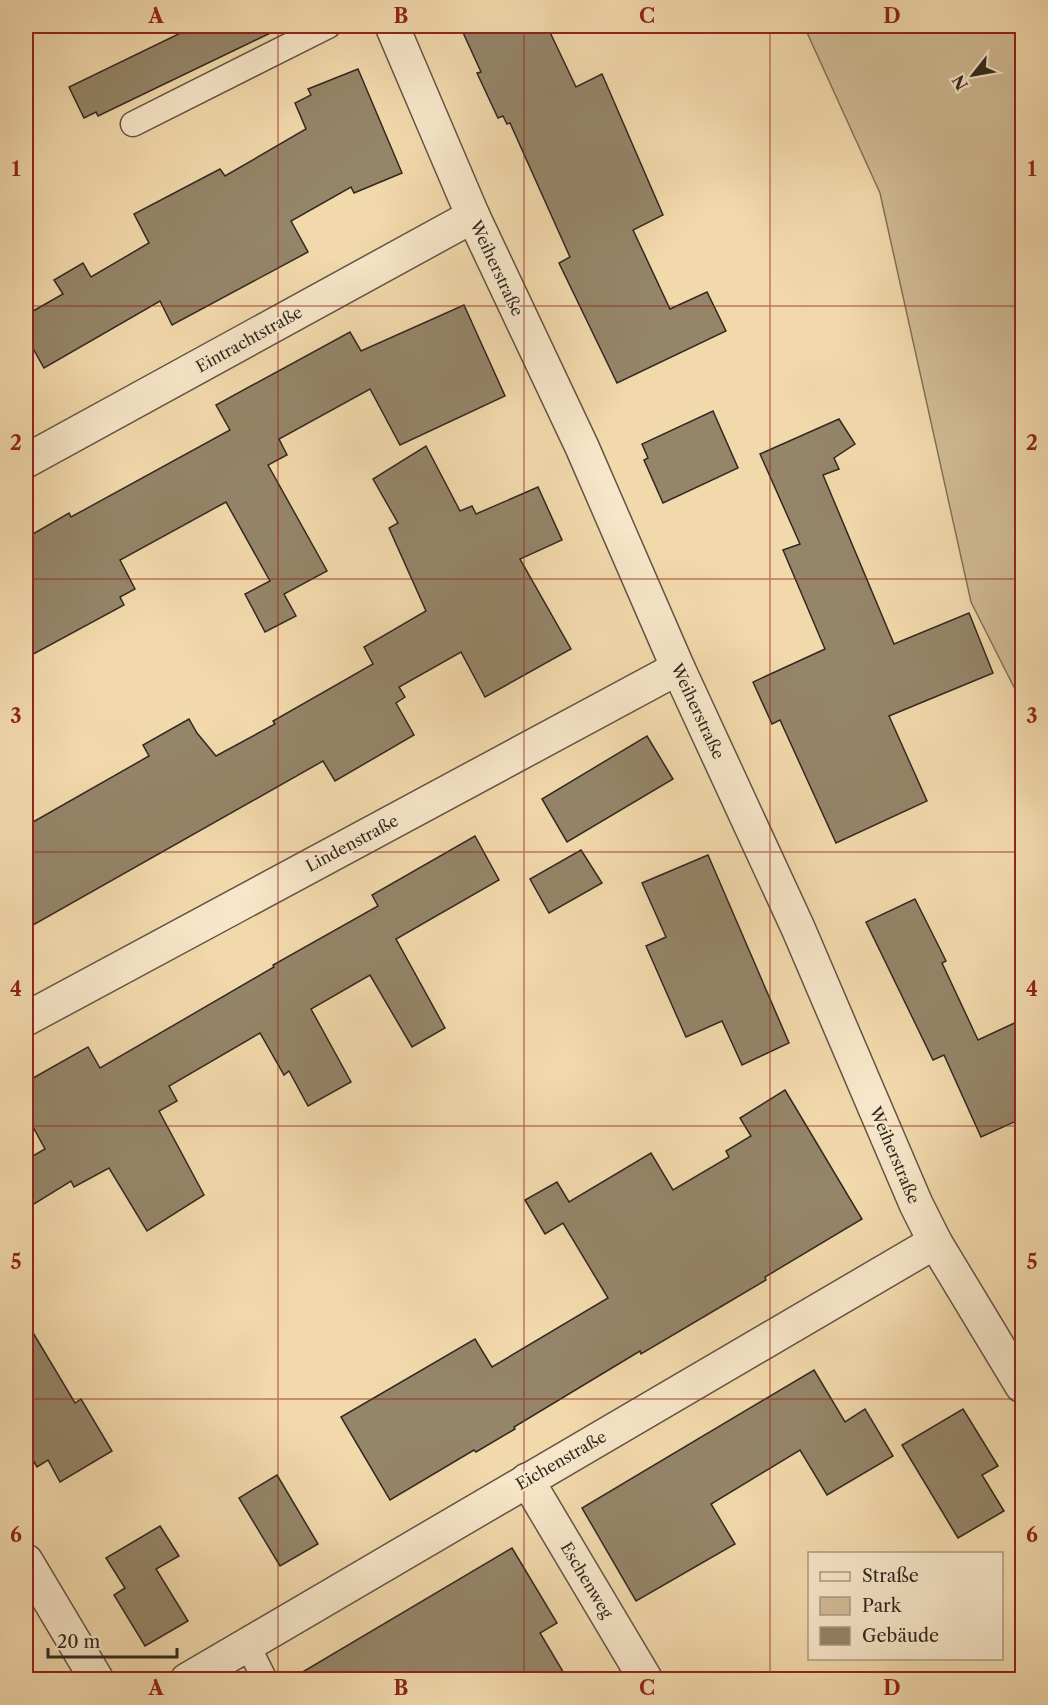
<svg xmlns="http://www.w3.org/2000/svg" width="1048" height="1705" font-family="'Libre Caslon Text',serif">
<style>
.green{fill:#d1bb94;stroke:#81725a;stroke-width:1.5}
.building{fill:#958569;stroke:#312920;stroke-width:1.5}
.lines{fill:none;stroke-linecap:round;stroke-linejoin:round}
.lane-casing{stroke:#615543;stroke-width:27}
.street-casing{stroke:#615543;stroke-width:36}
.lane{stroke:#f7e6c9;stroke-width:24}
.street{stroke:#f7e6c9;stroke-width:33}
.grid{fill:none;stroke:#8f2418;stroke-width:1.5;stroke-opacity:0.55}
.labels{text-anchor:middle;stroke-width:4.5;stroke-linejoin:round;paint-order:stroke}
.street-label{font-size:16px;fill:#312920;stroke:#f7e6c9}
.neatline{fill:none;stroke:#8f2418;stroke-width:2}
.grid-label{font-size:20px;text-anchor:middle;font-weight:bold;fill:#8f2418}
</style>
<rect width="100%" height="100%" fill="#f2d9ac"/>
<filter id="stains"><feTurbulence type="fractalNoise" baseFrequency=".00333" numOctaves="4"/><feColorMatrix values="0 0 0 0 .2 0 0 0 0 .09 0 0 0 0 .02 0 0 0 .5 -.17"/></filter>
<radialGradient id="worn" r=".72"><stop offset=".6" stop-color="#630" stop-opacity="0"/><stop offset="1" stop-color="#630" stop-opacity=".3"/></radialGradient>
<!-- green -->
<polygon class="green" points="804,26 1022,26 1022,703 971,602 880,193"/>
<!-- building -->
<g class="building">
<polygon points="195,26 285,26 98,116 96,112 84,118 69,87"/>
<polygon points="460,26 547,26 576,87 602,74 663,215 633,230 670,309 707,292 726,331 617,383 559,263 570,257 510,123 507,124 503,116 498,118 477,73 481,72"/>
<polygon points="358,69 402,173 354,193 351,187 291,221 308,252 172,325 160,301 44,368 26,336 26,315 63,294 54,280 83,263 91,277 149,243 134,214 220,169 225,176 306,129 295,103 311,95 308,89"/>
<polygon points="464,305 505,396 400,445 370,389 279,439 287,455 268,465 327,571 284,594 296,616 265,632 245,594 270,581 226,502 120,560 135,589 120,597 124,605 26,658 26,538 69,513 71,517 230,430 216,405 350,332 361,351"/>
<polygon points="713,411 738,468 663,503 644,460 648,458 642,444"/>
<polygon points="839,419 855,444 834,458 839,469 823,475 894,644 969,613 993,673 889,716 927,801 836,843 780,720 772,724 753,682 825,649 783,550 800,544 760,454"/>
<polygon points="426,446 460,511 472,506 476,514 538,487 562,540 520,559 571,649 485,697 461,652 399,687 405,697 396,703 414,735 335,781 323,761 26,929 26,826 149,756 143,745 189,719 197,733 216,756 275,724 273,721 373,664 364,647 426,611 389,528 398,523 373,479"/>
<polygon points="647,736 673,779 567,842 542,799"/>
<polygon points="475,836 499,880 396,939 445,1028 412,1047 370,975 311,1009 351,1082 308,1106 289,1071 284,1075 260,1033 169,1086 177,1101 159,1111 204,1195 147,1231 109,1168 74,1187 71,1181 26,1209 26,1160 45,1149 26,1114 26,1082 88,1047 100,1068 274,967 273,965 378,906 372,895"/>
<polygon points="581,850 602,883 549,913 530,879"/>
<polygon points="708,855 789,1043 742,1065 722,1021 686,1037 646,946 666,937 642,883"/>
<polygon points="915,899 946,961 942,963 978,1040 1023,1019 1023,1118 981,1137 944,1055 933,1060 866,922"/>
<polygon points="785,1090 862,1219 765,1277 766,1280 722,1306 641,1354 640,1351 514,1427 515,1429 476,1452 474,1450 390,1500 341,1417 475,1339 492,1367 608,1298 563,1223 545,1234 525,1200 557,1182 569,1202 651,1153 673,1190 729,1157 726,1151 751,1136 740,1118"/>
<polygon points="26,1321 75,1403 81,1399 112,1451 60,1482 48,1460 37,1467 26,1448"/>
<polygon points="814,1370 845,1422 865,1409 893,1456 827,1495 800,1450 711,1504 735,1544 636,1601 582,1508"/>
<polygon points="963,1409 998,1466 982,1475 1004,1511 958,1538 902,1445"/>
<polygon points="277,1475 318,1544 280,1566 239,1498"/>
<polygon points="160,1526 179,1556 156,1569 188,1621 145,1646 114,1595 125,1588 106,1558"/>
<polygon points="512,1548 557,1623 540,1633 568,1680 289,1680"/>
</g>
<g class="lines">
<!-- lane casing -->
<g class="lane-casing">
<g id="lane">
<polyline points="133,124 328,26"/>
<polyline points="247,1644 265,1680"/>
</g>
</g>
<!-- street casing -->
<g class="street-casing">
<g id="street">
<polyline points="392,26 473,216 582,447 678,668 798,928 916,1204 935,1242 1022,1386"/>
<polyline points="26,461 473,216"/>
<polyline points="26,1019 678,668"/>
<polyline points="527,1480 646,1680"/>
<polyline points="26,1561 97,1680"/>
<polyline points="187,1680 935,1242"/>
</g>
</g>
<!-- lane -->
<use href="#lane" class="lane"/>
<!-- street -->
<use href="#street" class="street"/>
</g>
<!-- grid -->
<path class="grid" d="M278 26V1680M524 26V1680M770 26V1680M26 306H1022M26 579H1022M26 852H1022M26 1126H1022M26 1399H1022"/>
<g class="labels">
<!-- street labels -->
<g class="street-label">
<text transform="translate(497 268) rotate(65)" y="6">Weiherstraße</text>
<text transform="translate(249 339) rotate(-29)" y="6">Eintrachtstraße</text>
<text transform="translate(698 711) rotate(65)" y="6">Weiherstraße</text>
<text transform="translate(352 843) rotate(-28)" y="6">Lindenstraße</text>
<text transform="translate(895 1155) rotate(67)" y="6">Weiherstraße</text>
<text transform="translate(561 1460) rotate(-30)" y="6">Eichenstraße</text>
<text transform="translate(587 1580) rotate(59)" y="6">Eschenweg</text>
</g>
</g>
<!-- margin -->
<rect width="1048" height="1705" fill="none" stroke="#f2d9ac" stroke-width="66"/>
<!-- legend -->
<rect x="808" y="1552" width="195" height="108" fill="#f7e6c9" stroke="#a89a85" stroke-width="1.5"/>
<rect x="820" y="1572" width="30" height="9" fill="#f7e6c9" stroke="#a89a85" stroke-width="1.5"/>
<text x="862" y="1582" font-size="18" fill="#312920">Straße</text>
<rect x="820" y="1597" width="30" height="18" fill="#d1bb94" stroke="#a89a85" stroke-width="1.5"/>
<text x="862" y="1612" font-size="18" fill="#312920">Park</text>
<rect x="820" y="1627" width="30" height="18" fill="#958569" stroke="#a89a85" stroke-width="1.5"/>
<text x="862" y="1642" font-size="18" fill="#312920">Gebäude</text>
<!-- north arrow -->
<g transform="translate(973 75) rotate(239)" stroke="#f7e6c9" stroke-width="4.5" paint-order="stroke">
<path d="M0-4.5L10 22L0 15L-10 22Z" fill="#312920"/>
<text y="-9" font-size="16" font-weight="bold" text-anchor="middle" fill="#312920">N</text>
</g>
<!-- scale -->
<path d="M48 1648v9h129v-9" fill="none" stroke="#312920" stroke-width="3"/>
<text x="57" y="1648" font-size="18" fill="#312920" stroke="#f7e6c9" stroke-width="4.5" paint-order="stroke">20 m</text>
<rect x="33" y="33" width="982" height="1639" class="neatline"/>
<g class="grid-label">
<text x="156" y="23">A</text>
<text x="401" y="23">B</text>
<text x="647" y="23">C</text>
<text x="892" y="23">D</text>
<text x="16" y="176">1</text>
<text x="1032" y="176">1</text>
<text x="16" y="450">2</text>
<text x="1032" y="450">2</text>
<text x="16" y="723">3</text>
<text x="1032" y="723">3</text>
<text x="16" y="996">4</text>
<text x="1032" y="996">4</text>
<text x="16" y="1269">5</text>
<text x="1032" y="1269">5</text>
<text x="16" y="1542">6</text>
<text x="1032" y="1542">6</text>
<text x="156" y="1695">A</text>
<text x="401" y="1695">B</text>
<text x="647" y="1695">C</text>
<text x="892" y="1695">D</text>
</g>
<rect width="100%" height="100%" filter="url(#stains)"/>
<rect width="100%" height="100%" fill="url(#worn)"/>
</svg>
